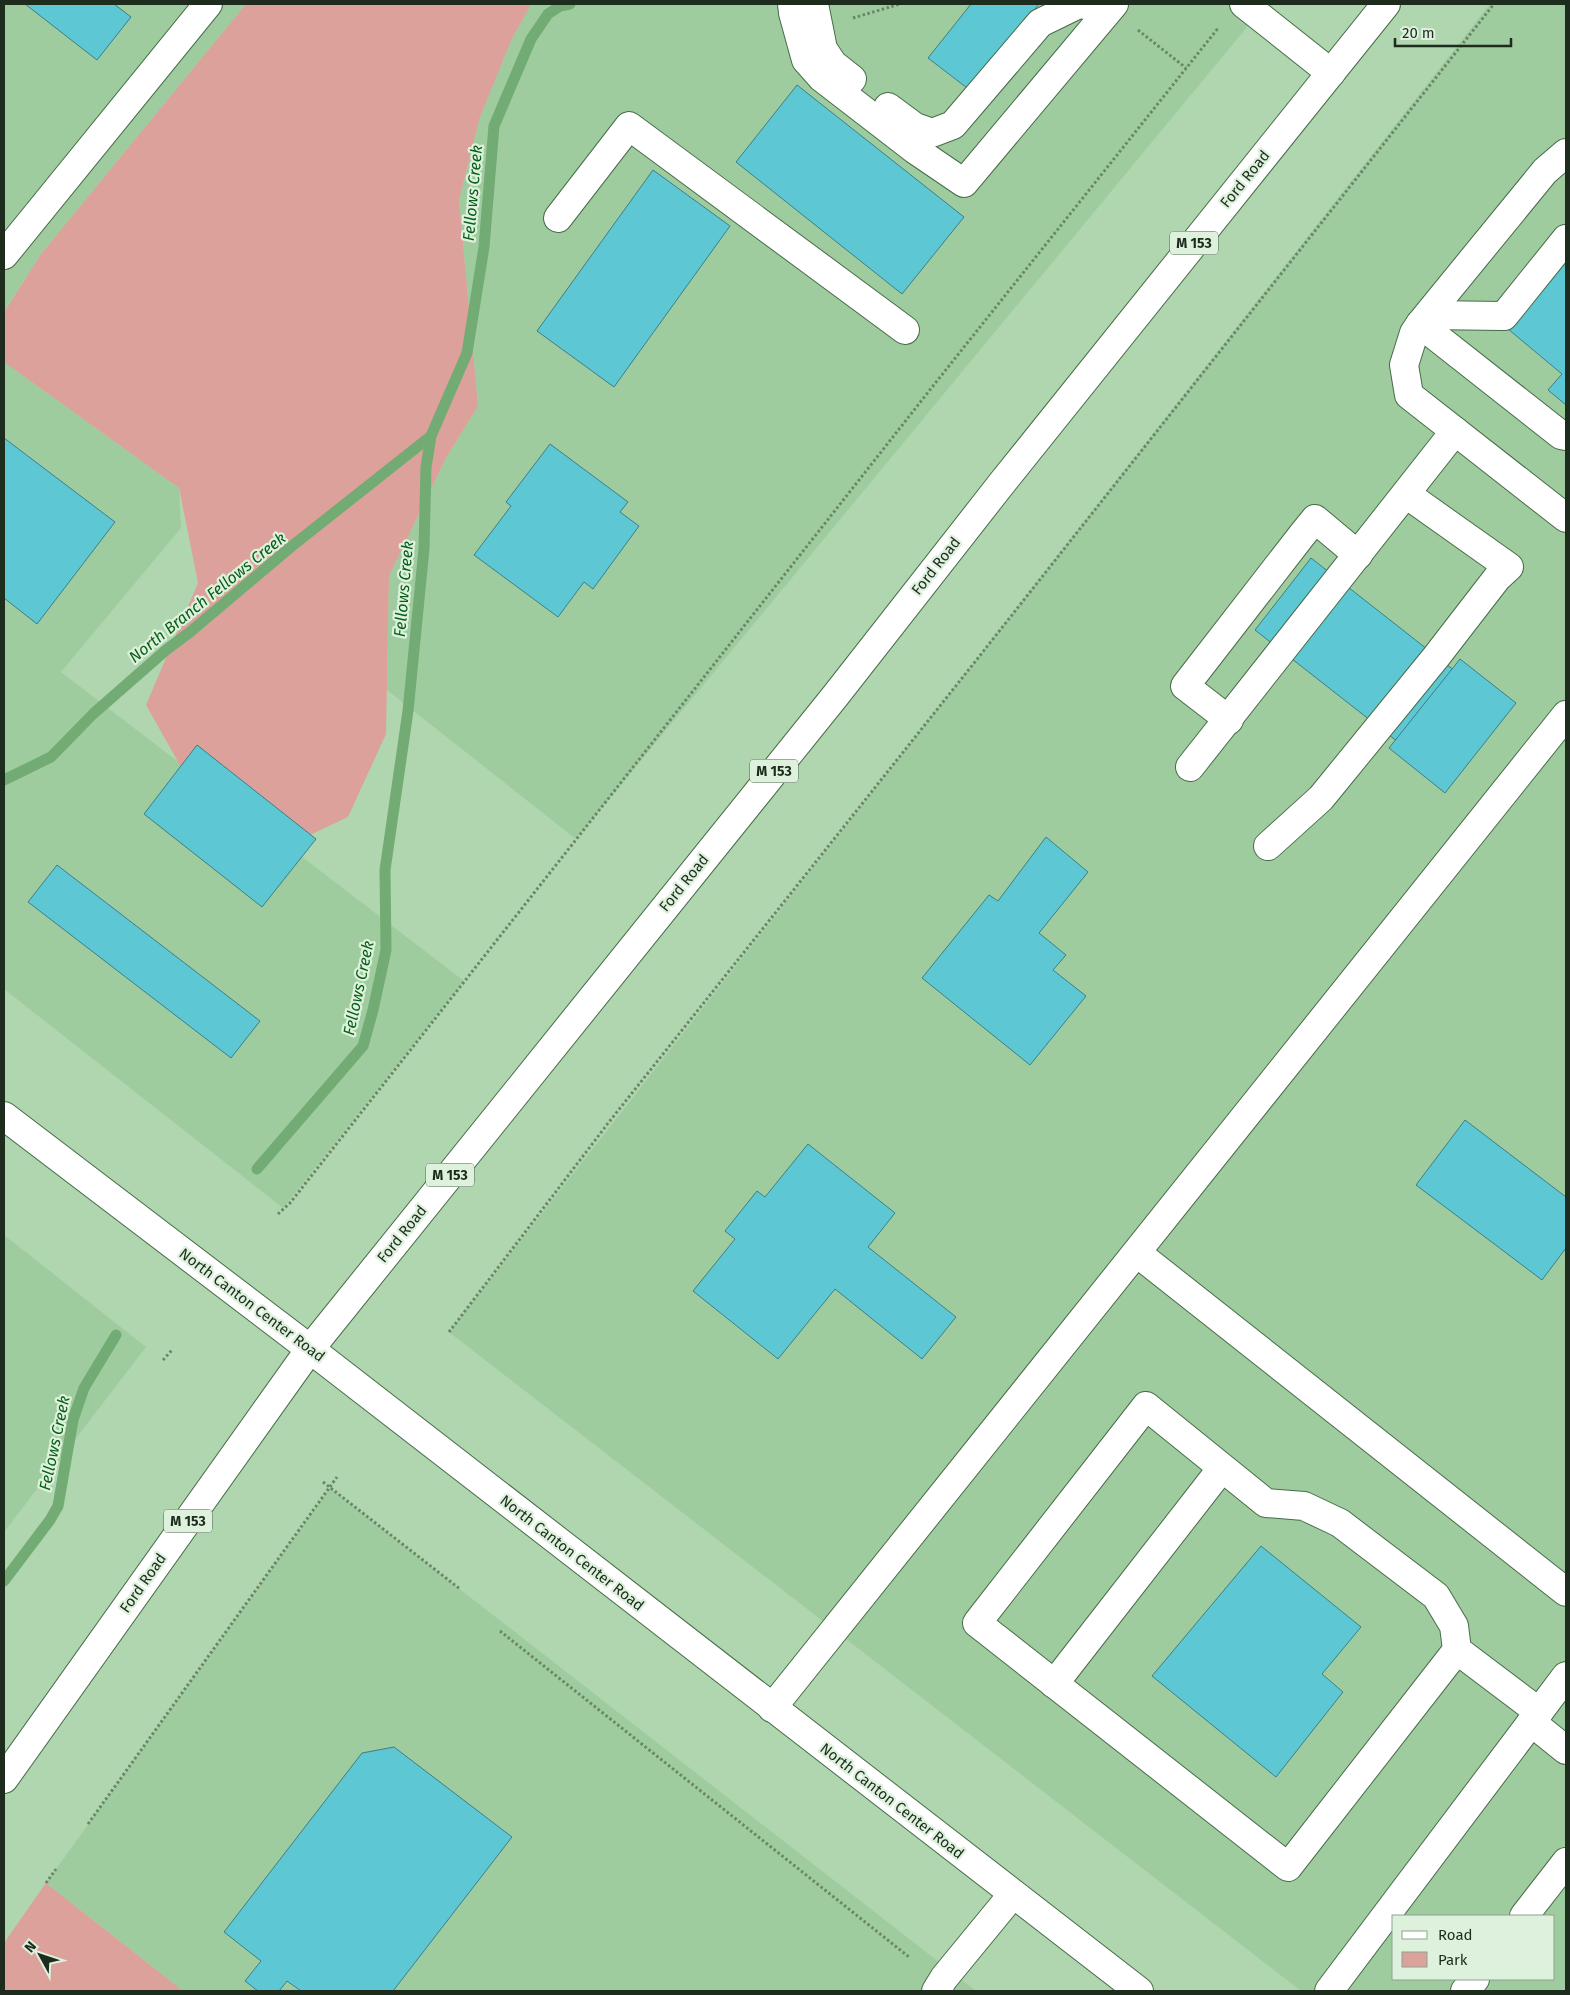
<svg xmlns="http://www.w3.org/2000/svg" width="1570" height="1995" font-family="'Fira Sans',sans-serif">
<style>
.built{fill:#9fcc9f;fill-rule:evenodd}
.green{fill:#dda19c}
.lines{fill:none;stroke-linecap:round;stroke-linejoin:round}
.stream{stroke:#73ab74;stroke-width:11}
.building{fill:#5dc7d3;stroke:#3c7f86}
.minor-casing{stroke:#486c49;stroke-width:30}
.major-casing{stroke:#486c49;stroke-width:30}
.path{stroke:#6a866a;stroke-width:3;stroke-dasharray:2.5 2.5;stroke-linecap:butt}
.minor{stroke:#fff;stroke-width:28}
.major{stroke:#fff;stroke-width:28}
.labels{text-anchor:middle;stroke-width:4.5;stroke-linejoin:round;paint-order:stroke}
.shield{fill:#ddf1dc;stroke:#576756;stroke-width:1}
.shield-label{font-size:14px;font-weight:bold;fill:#1d2c1d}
.street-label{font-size:15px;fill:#1d2c1d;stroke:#ddf1dc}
.water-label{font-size:16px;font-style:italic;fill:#075e17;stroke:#ddf1dc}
</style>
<rect width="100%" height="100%" fill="#afd6ae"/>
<!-- built -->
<g class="built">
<polygon points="4,4 246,4 41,254 4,311"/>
<polygon points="531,4 1266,4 576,839 387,690 389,576 446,458 478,406 459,200 480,117 511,41"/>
<path d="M1490 4H1566V1991H1301L449 1332ZM1394 1916H1554V1979H1394Z"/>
<polygon points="4,362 179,488 181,528 61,672 464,981 283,1208 4,989"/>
<polygon points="4,1235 146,1347 4,1532"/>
<polygon points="330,1488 976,1991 183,1991 46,1883"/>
</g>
<!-- green -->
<g class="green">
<polygon points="246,4 531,4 511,41 480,117 459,200 478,406 446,458 389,576 386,734 348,817 295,842 194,790 146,705 198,583 179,488 4,362 4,312 41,254"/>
<polygon points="46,1883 183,1991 4,1991 4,1943"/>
</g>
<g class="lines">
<!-- stream -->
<g class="stream">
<polyline points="4,780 51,757 93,714 166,650 190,632 292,546 431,436"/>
<polyline points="257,1169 363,1046 373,1010 386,950 385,870 408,711 424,549 426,467 431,436 467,353 484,247 494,126 531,39 548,14 560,6 570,4"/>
<polyline points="4,1581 50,1520 58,1506 73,1420 84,1388 116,1335"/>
</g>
</g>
<!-- building -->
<g class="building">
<polygon points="25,4 114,4 131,17 97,60"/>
<polygon points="971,4 1039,4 971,91 928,58"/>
<polygon points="797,85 964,217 902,294 736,162"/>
<polygon points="653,170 730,226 614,387 537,331"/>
<polygon points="1566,259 1566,405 1548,390 1562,374 1508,329"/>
<polygon points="4,438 115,522 37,624 4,598"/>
<polygon points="550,444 628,502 620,512 639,526 593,589 584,582 558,617 474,555 511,506 506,502"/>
<polygon points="1311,558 1455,671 1398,742 1255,630"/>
<polygon points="1460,659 1516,703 1445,793 1389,748"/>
<polygon points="197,745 316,839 262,907 144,814"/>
<polygon points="1046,837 1088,872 1039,933 1066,955 1053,970 1086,996 1030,1065 922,978 989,895 998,901"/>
<polygon points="57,865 260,1021 231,1058 28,902"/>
<polygon points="1465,1120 1566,1197 1566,1248 1542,1280 1416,1185"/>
<polygon points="808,1144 895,1213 868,1247 956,1317 922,1359 835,1289 778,1359 693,1291 735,1239 725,1231 757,1191 765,1197"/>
<polygon points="1261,1546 1361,1627 1322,1674 1343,1692 1276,1777 1152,1676"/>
<polygon points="394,1747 512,1837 393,1991 301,1991 287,1981 279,1991 258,1991 245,1981 261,1961 224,1932 362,1753"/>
</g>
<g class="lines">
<!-- minor casing -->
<g class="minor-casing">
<g id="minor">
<polyline points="792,4 793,13 806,60 822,78 914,149 964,183 1114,4"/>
<polyline points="814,4 823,49 833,64 852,79"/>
<polyline points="1244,4 1331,73"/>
<polyline points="888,107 915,127 932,133 953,125 1040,23 1079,4 1110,8"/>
<polyline points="1566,153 1545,171 1420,324 1414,333 1404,365 1409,395 1566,518"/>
<polyline points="558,218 629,126 905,330"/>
<polyline points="4,255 208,4"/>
<polyline points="1428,315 1504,316 1566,239"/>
<polyline points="1420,324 1561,435 1566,436"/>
<polyline points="1229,720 1185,686 1302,535 1315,519 1358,555"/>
<polyline points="1190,767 1455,431"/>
<polyline points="1268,846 1321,798 1436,657 1497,578 1509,567 1406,494"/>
<polyline points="1137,1253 1566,1592"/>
<polyline points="1457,1650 1454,1626 1436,1596 1340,1523 1304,1506 1266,1503 1146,1406 977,1623 1288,1867 1457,1650 1539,1712"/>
<polyline points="1054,1684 1222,1468"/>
<polyline points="772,1708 1566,715"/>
<polyline points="1531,1722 1566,1750"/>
<polyline points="1524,1916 1566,1862"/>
<polyline points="936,1991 944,1978 1013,1894"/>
<polyline points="1329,1991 1566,1676"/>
<polyline points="1465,1991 1475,1979"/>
</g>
</g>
<!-- major casing -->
<g class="major-casing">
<g id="major">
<polyline points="4,1116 310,1349 1139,1991"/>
<polyline points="4,1779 310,1349 836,695 1002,483 1386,4"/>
</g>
</g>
<!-- path -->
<g class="path">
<polyline points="853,18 900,4"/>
<polyline points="1138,30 1186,68"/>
<polyline points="278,1214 290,1203 933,386 1219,27"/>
<polyline points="449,1332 609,1122 978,658 1494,4"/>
<polyline points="163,1360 173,1349"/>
<polyline points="323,1482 460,1589"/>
<polyline points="500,1631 909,1957"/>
<polyline points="88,1824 337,1477"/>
<polyline points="46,1883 56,1869"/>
</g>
<!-- minor -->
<use href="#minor" class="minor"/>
<!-- major -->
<use href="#major" class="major"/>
</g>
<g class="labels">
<!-- shield labels -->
<g class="shield">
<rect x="1170" y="231.5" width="48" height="23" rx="4"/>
<rect x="750" y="759.5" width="48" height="23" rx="4"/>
<rect x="426" y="1163.5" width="48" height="23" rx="4"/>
<rect x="164" y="1509.5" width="48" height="23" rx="4"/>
</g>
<g class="shield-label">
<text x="1194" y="248">M 153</text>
<text x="774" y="776">M 153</text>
<text x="450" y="1180">M 153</text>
<text x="188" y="1526">M 153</text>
</g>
<!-- street labels -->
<g class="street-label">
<text transform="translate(1245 179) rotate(-51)" y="5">Ford Road</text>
<text transform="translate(936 566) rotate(-52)" y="5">Ford Road</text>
<text transform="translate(684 883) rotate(-51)" y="5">Ford Road</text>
<text transform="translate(402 1234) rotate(-51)" y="5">Ford Road</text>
<text transform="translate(252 1305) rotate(37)" y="5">North Canton Center Road</text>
<text transform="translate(572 1553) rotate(38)" y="5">North Canton Center Road</text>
<text transform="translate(143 1583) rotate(-55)" y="5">Ford Road</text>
<text transform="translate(892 1801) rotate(38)" y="5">North Canton Center Road</text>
</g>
<!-- water labels -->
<g class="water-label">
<text transform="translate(472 193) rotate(-85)" y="6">Fellows Creek</text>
<text transform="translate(403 589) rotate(-85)" y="6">Fellows Creek</text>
<text transform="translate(207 597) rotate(-39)" y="6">North Branch Fellows Creek</text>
<text transform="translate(358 988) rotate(-78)" y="6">Fellows Creek</text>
<text transform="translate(54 1443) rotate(-78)" y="6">Fellows Creek</text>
</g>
</g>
<!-- border -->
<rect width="1570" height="1995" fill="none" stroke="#1d2c1d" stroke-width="10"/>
<!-- legend -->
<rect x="1392" y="1915" width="162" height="65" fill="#ddf1dc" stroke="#90a290"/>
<rect x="1402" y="1931" width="25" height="8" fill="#ffffff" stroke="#90a290"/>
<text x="1438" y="1940" font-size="15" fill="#1d2c1d">Road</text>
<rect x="1402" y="1952" width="25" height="15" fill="#dda19c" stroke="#90a290"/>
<text x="1438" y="1965" font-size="15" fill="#1d2c1d">Park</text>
<!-- north arrow -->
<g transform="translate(40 1955) rotate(310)" stroke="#ddf1dc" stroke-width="4" paint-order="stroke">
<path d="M0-4L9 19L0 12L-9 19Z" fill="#1d2c1d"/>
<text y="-8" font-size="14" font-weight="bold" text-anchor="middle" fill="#1d2c1d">N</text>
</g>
<!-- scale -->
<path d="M1395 38v8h116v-8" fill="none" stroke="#1d2c1d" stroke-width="2.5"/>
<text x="1402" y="38" font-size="15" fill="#1d2c1d" stroke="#ddf1dc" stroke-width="4" paint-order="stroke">20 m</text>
</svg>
